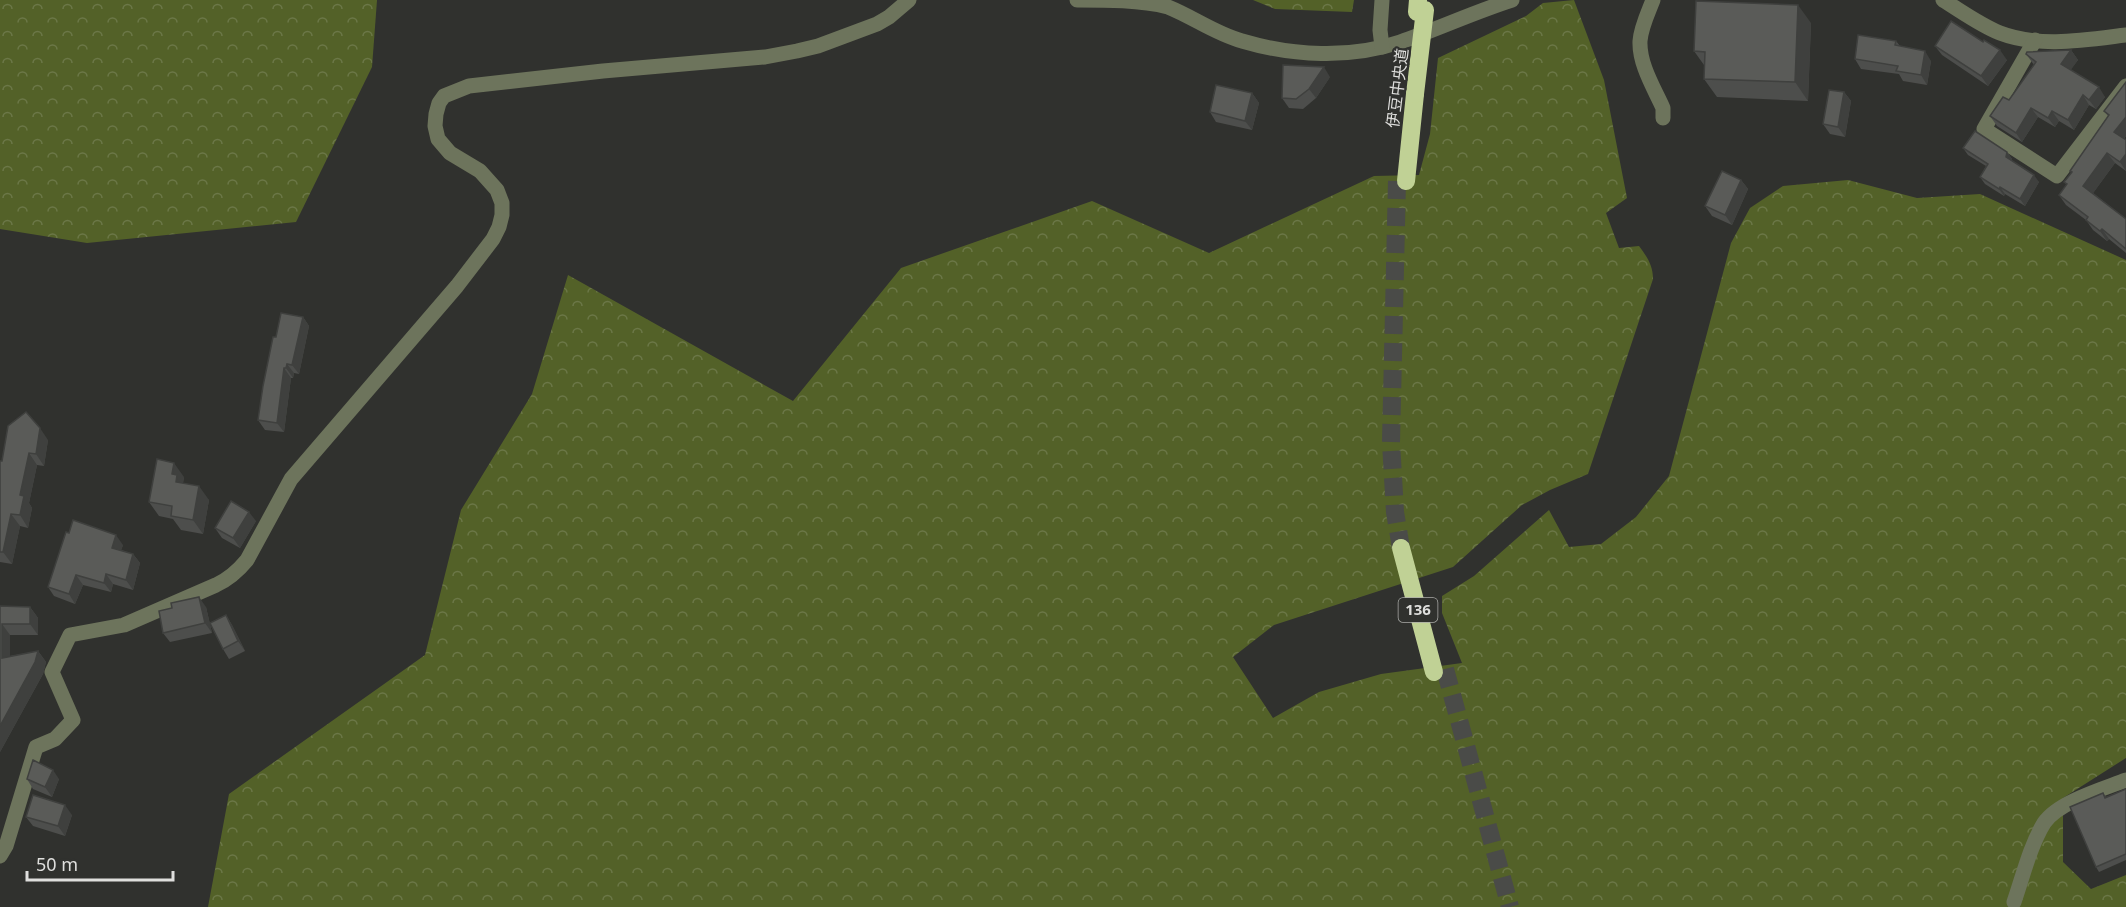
<svg xmlns="http://www.w3.org/2000/svg" width="2126" height="907" font-family="'Noto Sans','Noto Sans JP',sans-serif">
<style>
.forest{fill:url(#forest-crowns)}
.lines{fill:none;stroke-linecap:round;stroke-linejoin:round}
.highway-tunnel{stroke:#4a4b48;stroke-width:18;stroke-dasharray:18 9;stroke-linecap:butt}
.minor{stroke:#6d745c;stroke-width:15}
.highway{stroke:#c0d195;stroke-width:18}
.highway-bridge{stroke:#c0d195;stroke-width:18}
.wall{fill:#4d4e4c}
.shaded-wall{fill:#3f403e}
.building{fill:#5a5b58;stroke:#3f403e;stroke-width:1.5}
.labels{text-anchor:middle;stroke-width:4.5;stroke-linejoin:round;paint-order:stroke}
.shield{fill:#30312e;stroke:#aaaba8;stroke-width:1.5}
.shield-label{font-size:15px;font-weight:bold;fill:#dfdfdd}
.street-label{font-size:16px;fill:#dfdfdd;stroke:#30312e}
</style>
<defs>
<pattern id="forest-crowns" width="20" height="18" patternUnits="userSpaceOnUse" patternTransform="scale(1.5)"><rect width="20" height="18" fill="#536128"/><path d="M2 6a3 3 0 1 1 6 0M12 15a3 3 0 1 1 6 0" fill="none" stroke="#6b7747"/></pattern>
</defs>
<rect width="100%" height="100%" fill="#30312e"/>
<!-- forest -->
<g class="forest">
<polygon points="0,0 377,0 372,67 296,222 87,243 0,229"/>
<polygon points="1253,0 1354,0 1352,12 1275,9"/>
<path d="M1574 0 1604 80 1627 198 1606 213 1619 248 1639 246C1647 257 1653 265 1653 279L1588 474 1550 490 1522 505 1453 567 1274 625 1233 657 1273 718 1319 692 1381 674 1462 663 1442 613V596L1474 576 1549 510 1569 547 1601 544 1636 517 1669 476 1731 243 1750 208 1783 186 1848 180 1917 198 1980 194 2126 260V758L2063 798V862L2091 889 2126 875V907H208L229 794 425 655 461 510 532 394 568 275 793 401 901 268 1092 201 1209 253 1374 176 1419 175 1430 134 1438 58 1526 16 1543 3Z"/>
</g>
<g class="lines">
<!-- highway-tunnel -->
<g class="highway-tunnel">
<polyline points="1397,181 1391,442 1395,512 1401,548"/>
<polyline points="1445,669 1510,907"/>
</g>
<!-- minor -->
<g class="minor">
<path d="M1077 0C1106 0 1140 0 1168 7 1193 17 1216 34 1242 41 1293 56 1350 59 1400 42 1438 29 1474 12 1512 0"/>
<path d="M1653 0C1648 13 1641 27 1640 41 1639 64 1654 88 1663 108V118"/>
<path d="M1943 0C1961 11 1980 25 2000 33 2039 48 2085 40 2126 35"/>
<polyline points="2035,40 1984,129 2057,176 2126,86"/>
<polyline points="1382,47 1380,30 1382,0"/>
<path d="M0 856 6 846 36 747 55 739 73 720 52 672 70 635 124 625 216 585C229 579 238 571 247 560L291 479 457 286 493 239 499 227 502 215V203L497 190 480 171 450 153 438 139 435 126 436 114 439 103 444 96 469 86 603 71 765 57 797 51 818 46 877 24 889 17 909 0"/>
<path d="M2014 902C2023 876 2030 846 2044 823 2058 802 2103 789 2126 780"/>
</g>
<!-- highway -->
<g class="highway">
<polyline points="1417,12 1418,0"/>
<polyline points="1406,181 1415,94"/>
<polyline points="1401,548 1434,672"/>
</g>
<!-- highway-bridge -->
<polyline class="highway-bridge" points="1415,94 1425,10"/>
</g>
<!-- wall -->
<g class="wall">
<polygon points="1811,23 1808,101 1717,97 1704,79 1704,65 1694,51"/>
<polygon points="1896,41 1900,46 1931,61 1927,85 1903,81 1899,74 1861,69 1855,59"/>
<polygon points="1935,46 2007,60 1988,86 1942,55"/>
<polygon points="2071,50 2078,60 2070,70 2105,97 2096,109 2089,105 2074,130 2059,121 2055,127 2038,117 2022,142 1997,126 1990,116 2009,100 2034,65 2026,54"/>
<polygon points="1330,77 1316,98 1303,109 1289,108 1282,98"/>
<polygon points="2126,82 2126,136 2124,139 2126,140 2126,171 2115,163 2093,193 2126,219 2126,253 2109,239 2107,241 2093,230 2086,220 2066,205 2059,195 2067,185 2064,182 2071,173 2070,171 2108,116 2104,111"/>
<polygon points="1844,92 1851,101 1845,137 1830,134 1823,124"/>
<polygon points="1252,93 1259,103 1252,130 1216,122 1210,112"/>
<polygon points="1963,148 2007,152 2012,159 2011,161 2039,182 2025,206 2005,194 2004,196 1985,184 1980,177 1986,166 1968,155"/>
<polygon points="1741,180 1748,189 1732,225 1712,216 1705,206"/>
<polygon points="303,317 309,326 299,374 294,373 293,378 291,378 284,432 265,430 258,420 276,337"/>
<polygon points="48,440 44,466 37,465 29,503 32,508 28,528 20,526 12,564 0,562 0,461 2,461"/>
<polygon points="184,477 183,483 209,500 203,534 181,530 173,519 159,516 149,502"/>
<polygon points="256,521 240,548 222,538 215,528"/>
<polygon points="123,545 121,550 133,554 140,563 133,590 113,584 111,592 83,585 75,604 54,596 48,587"/>
<polygon points="0,606 30,607 38,618 38,635 10,635 10,656 38,651 46,662 43,674 0,752"/>
<polygon points="206,607 212,633 170,642 163,633 172,608"/>
<polygon points="226,615 232,625 245,651 229,659 223,649"/>
<polygon points="27,779 59,779 52,797 33,789"/>
<polygon points="2126,789 2126,860 2099,872 2096,867 2103,793 2106,797"/>
<polygon points="72,815 65,836 33,826 26,817"/>
</g>
<!-- shaded-wall -->
<g class="shaded-wall">
<polygon points="1798,5 1811,23 1808,101 1795,82"/>
<polygon points="2000,50 2007,60 1988,86 1981,76"/>
<polygon points="2071,50 2078,60 2068,74 2061,64"/>
<polygon points="1925,51 1931,61 1927,85 1921,75"/>
<polygon points="1324,67 1330,77 1316,98 1309,89"/>
<polygon points="2099,87 2105,97 2096,109 2089,100"/>
<polygon points="1844,92 1851,101 1845,137 1838,127"/>
<polygon points="1252,93 1259,103 1252,130 1245,121"/>
<polygon points="2083,95 2089,105 2074,130 2068,120"/>
<polygon points="2031,108 2038,117 2022,142 2016,133"/>
<polygon points="2052,111 2059,121 2055,127 2048,118"/>
<polygon points="2126,117 2126,136 2121,142 2114,132"/>
<polygon points="2007,152 2012,159 2011,164 2006,157"/>
<polygon points="2107,153 2115,163 2091,196 2083,186"/>
<polygon points="2126,154 2126,171 2120,162"/>
<polygon points="2034,175 2039,182 2025,206 2020,199"/>
<polygon points="1741,180 1748,189 1732,225 1725,215"/>
<polygon points="2000,187 2005,194 2004,196 1999,189"/>
<polygon points="2102,229 2109,239 2107,241 2100,231"/>
<polygon points="303,317 309,326 299,374 292,365"/>
<polygon points="287,364 294,373 293,378 286,368"/>
<polygon points="284,368 291,378 284,432 277,423"/>
<polygon points="40,428 48,440 44,466 36,454"/>
<polygon points="29,453 37,465 29,503 32,508 28,528 20,515 20,495"/>
<polygon points="174,463 184,477 183,483 186,496 172,474"/>
<polygon points="199,486 209,500 203,534 193,520"/>
<polygon points="249,512 256,521 240,548 233,538"/>
<polygon points="11,514 20,526 12,564 3,552"/>
<polygon points="116,535 123,545 119,557 112,548"/>
<polygon points="133,554 140,563 133,590 126,580"/>
<polygon points="106,574 113,584 111,592 104,583"/>
<polygon points="76,575 83,585 75,604 69,594"/>
<polygon points="199,597 206,607 212,633 205,623"/>
<polygon points="30,607 38,618 38,635 30,624"/>
<polygon points="226,615 232,625 245,651 238,641"/>
<polygon points="2,624 10,635 10,669 2,658"/>
<polygon points="38,651 46,662 43,674 0,752 0,726"/>
<polygon points="53,770 59,779 52,797 45,787"/>
<polygon points="65,805 72,815 65,836 58,826"/>
</g>
<!-- building -->
<g class="building">
<polygon points="1696,1 1798,5 1795,82 1704,79 1705,52 1694,51"/>
<polygon points="1951,21 1983,42 1984,40 2000,50 1981,76 1935,46"/>
<polygon points="1858,35 1896,41 1895,45 1925,51 1921,75 1896,71 1898,66 1855,59"/>
<polygon points="2071,50 2061,64 2099,87 2089,100 2083,95 2068,120 2052,111 2048,118 2031,108 2016,133 1990,116 2003,97 2009,100 2036,62 2026,54 2027,52"/>
<polygon points="1283,65 1324,67 1309,89 1296,99 1282,98"/>
<polygon points="2126,82 2126,117 2114,132 2126,140 2126,154 2120,162 2107,153 2083,186 2126,219 2126,249 2102,229 2100,231 2086,220 2088,217 2059,195 2067,184 2064,182 2072,172 2070,171 2109,115 2104,111"/>
<polygon points="1216,85 1252,93 1245,121 1210,112"/>
<polygon points="1829,90 1844,92 1838,127 1823,124"/>
<polygon points="1975,131 2007,152 2006,157 2034,175 2020,199 2000,187 1999,189 1980,177 1988,164 1963,148"/>
<polygon points="1722,171 1741,180 1725,215 1705,206"/>
<polygon points="281,313 303,317 292,365 287,364 286,368 284,368 277,423 258,420 263,386 273,337 276,337"/>
<polygon points="26,412 40,428 36,454 29,453 20,495 24,496 20,515 11,514 3,552 0,552 0,461 2,461 8,426"/>
<polygon points="157,459 174,463 172,474 177,475 176,482 199,486 193,520 171,516 172,506 149,502"/>
<polygon points="231,501 249,512 233,538 215,528"/>
<polygon points="73,520 116,535 112,548 133,554 126,580 106,574 104,583 76,575 69,594 48,587 66,532 69,533"/>
<polygon points="199,597 205,623 163,633 159,611 172,608 171,603"/>
<polygon points="0,606 30,607 30,624 2,624 2,658 38,651 35,662 0,726"/>
<polygon points="226,615 238,641 223,649 210,623"/>
<polygon points="33,760 53,770 45,787 27,779"/>
<polygon points="2126,789 2126,854 2096,867 2070,807 2103,793 2105,798"/>
<polygon points="33,795 65,805 58,826 26,817"/>
</g>
<g class="labels">
<!-- shield labels -->
<rect class="shield" x="1398.5" y="598" width="39" height="24" rx="4.5"/>
<g class="shield-label">
<text x="1418" y="615">136</text>
</g>
<!-- street labels -->
<g class="street-label">
<text transform="translate(1397 88) rotate(-83)" y="6">伊豆中央道</text>
</g>
</g>
<!-- scale -->
<path d="M27 871v9h146v-9" fill="none" stroke="#dfdfdd" stroke-width="3"/>
<text x="36" y="871" font-size="18" fill="#dfdfdd" stroke="#30312e" stroke-width="4.5" paint-order="stroke">50 m</text>
</svg>
